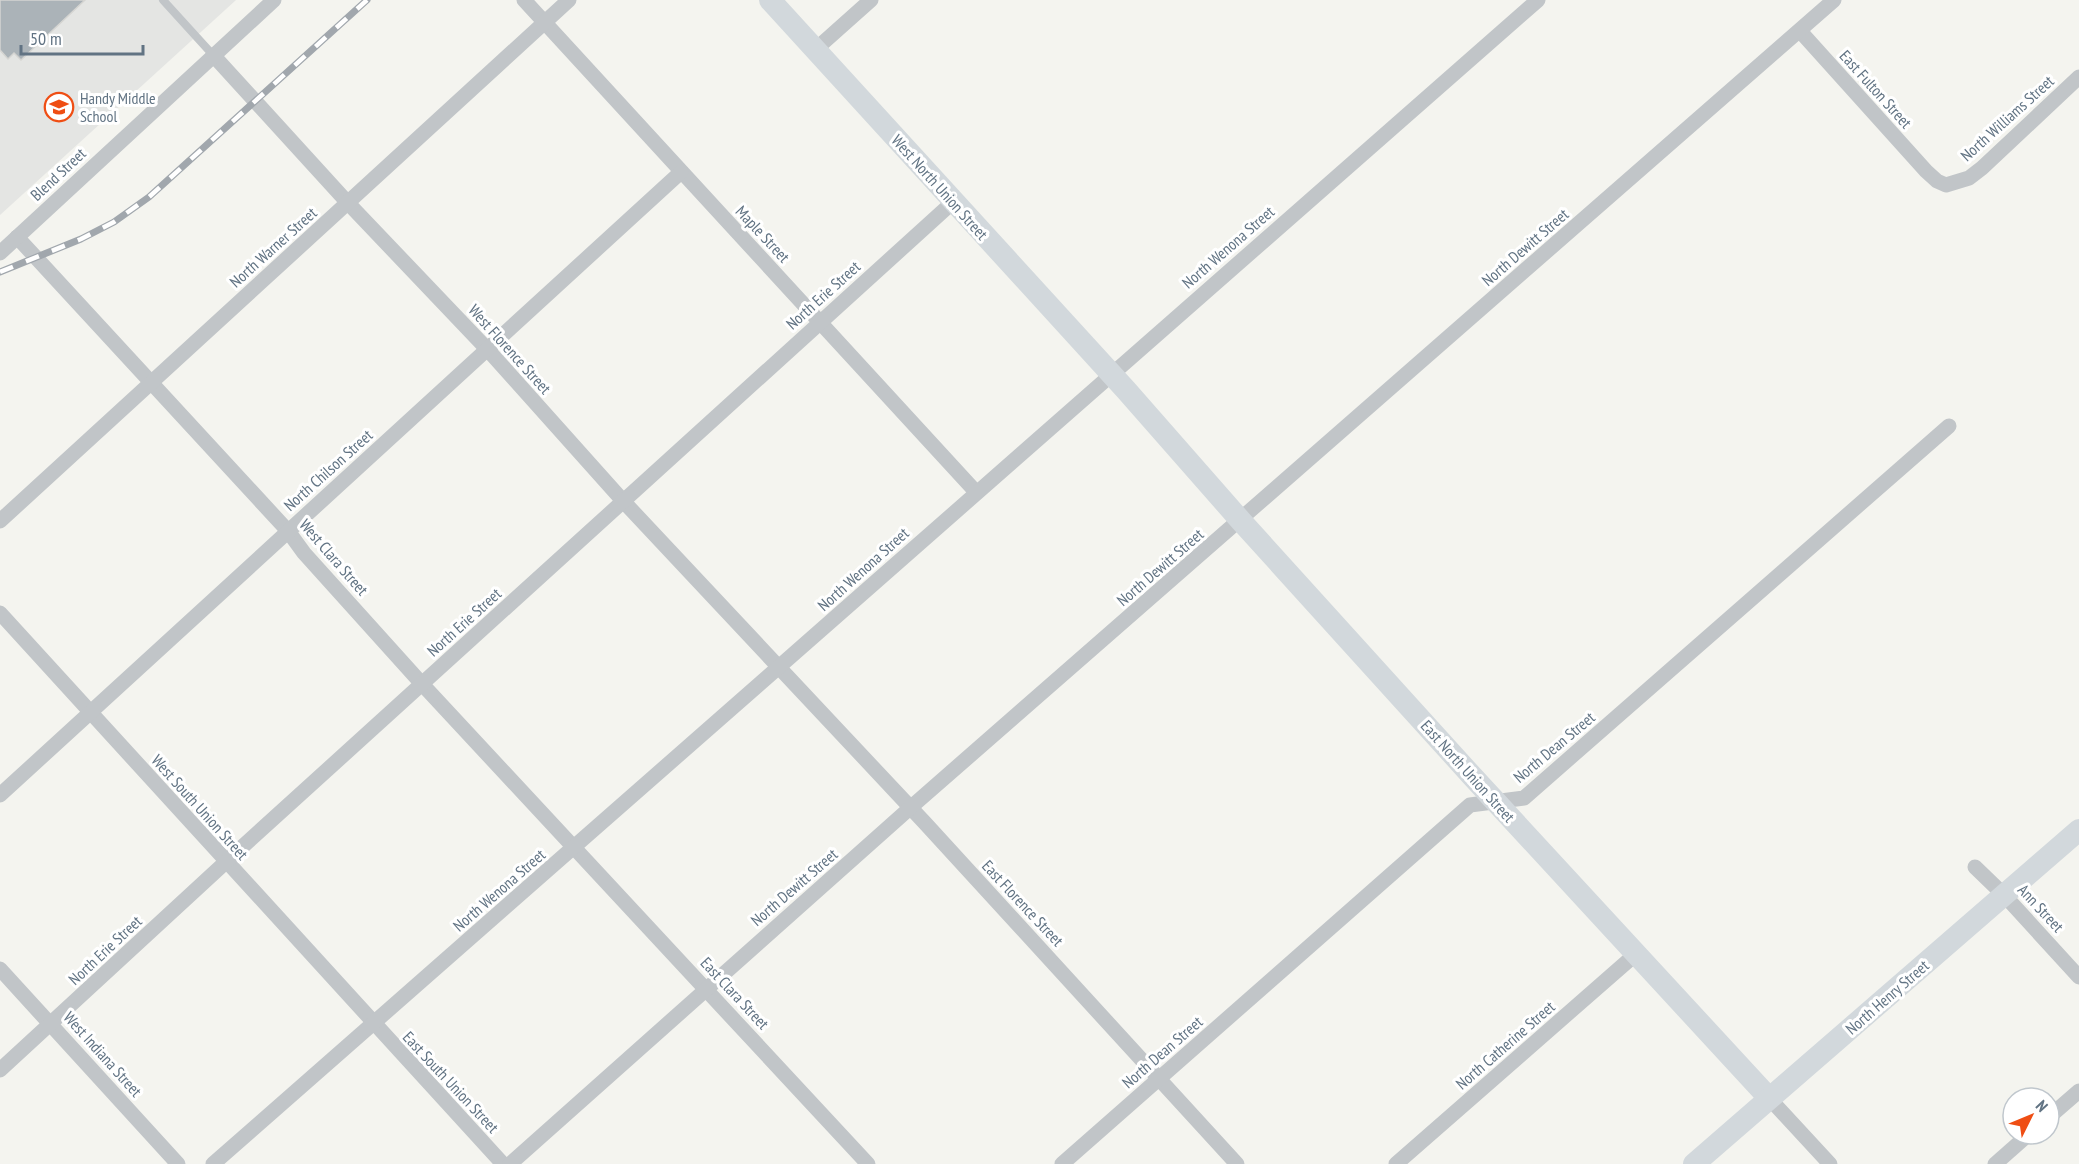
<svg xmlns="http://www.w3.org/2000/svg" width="2079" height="1164" font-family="'PT Sans Narrow',sans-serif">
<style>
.built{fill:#e4e5e3}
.building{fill:#abb3b8;stroke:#d5d5d2;stroke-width:1.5}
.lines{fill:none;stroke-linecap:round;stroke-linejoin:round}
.lane{stroke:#c1c5c8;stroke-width:8}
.street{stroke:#c1c5c8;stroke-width:15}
.secondary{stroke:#d2d8dc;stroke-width:22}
.rail-casing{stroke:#a1a7ad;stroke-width:7}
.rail{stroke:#fff;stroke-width:4.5;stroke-dasharray:14;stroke-linecap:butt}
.labels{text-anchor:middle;stroke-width:6;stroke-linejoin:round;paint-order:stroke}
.street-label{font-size:16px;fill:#617383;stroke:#fff}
.poi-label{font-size:16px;fill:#617383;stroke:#fff;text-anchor:start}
</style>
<rect width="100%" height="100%" fill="#f4f4ef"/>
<!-- built -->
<polygon class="built" points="0,0 236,0 0,215"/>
<!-- building -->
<polygon class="building" points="0,0 85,0 21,60 14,53 8,59 0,50"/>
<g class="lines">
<!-- lane -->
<polyline class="lane" points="163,0 213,55"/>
<!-- street -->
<g class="street">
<polyline points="524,0 976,492"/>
<polyline points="1800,31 1926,171 1937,181 1946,185 1969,178 1982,168 2079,77"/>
<polyline points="816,49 871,0"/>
<polyline points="213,55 348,203 488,350 624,502 925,823 1237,1164"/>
<polyline points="17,237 288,531 304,553 422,684 868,1164"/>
<polyline points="0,253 274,0"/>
<polyline points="0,521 569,0"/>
<polyline points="0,613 503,1164"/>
<polyline points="0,795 681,172"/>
<polyline points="1975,867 2005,896 2079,977"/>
<polyline points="0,969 178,1164"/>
<polyline points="0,1070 241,848 953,202"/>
<polyline points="1769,1098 1830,1164"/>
<polyline points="2049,1117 2079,1091"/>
<path d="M213 1164C656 777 1095 387 1538 0"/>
<polyline points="510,1164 910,808 1834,0"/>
<polyline points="1062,1164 1470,805 1524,798 1949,426"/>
<polyline points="1396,1164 1637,953"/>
<polyline points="1995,1164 2029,1134"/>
</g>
<!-- secondary -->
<g class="secondary">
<polyline points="770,0 1126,390 1241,521 1472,776 1769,1098"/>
<polyline points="1694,1164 2079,830"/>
</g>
<!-- rail casing -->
<g class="rail-casing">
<polyline id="rail" points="0,272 81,239 114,222 149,197 367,0"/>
</g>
<!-- rail -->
<use href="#rail" class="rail"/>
</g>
<!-- icons -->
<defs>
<g id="school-ring" transform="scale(1.5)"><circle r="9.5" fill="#fff" stroke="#ef4e14" stroke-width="1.5"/><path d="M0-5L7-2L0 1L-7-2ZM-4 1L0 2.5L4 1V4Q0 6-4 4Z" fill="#ef4e14"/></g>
</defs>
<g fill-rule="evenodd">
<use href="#school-ring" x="59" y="107"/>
</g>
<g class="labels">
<!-- street labels -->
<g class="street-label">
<text transform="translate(1876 89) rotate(48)" y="6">East Fulton Street</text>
<text transform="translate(2007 118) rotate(-42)" y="6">North Williams Street</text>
<text transform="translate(58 174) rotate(-43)" y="6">Blend Street</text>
<text transform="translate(940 187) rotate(48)" y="6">West North Union Street</text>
<text transform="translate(763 234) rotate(47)" y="6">Maple Street</text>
<text transform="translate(273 247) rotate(-42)" y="6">North Warner Street</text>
<text transform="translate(1228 247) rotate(-41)" y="6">North Wenona Street</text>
<text transform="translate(1525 247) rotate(-41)" y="6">North Dewitt Street</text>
<text transform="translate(823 295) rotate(-42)" y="6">North Erie Street</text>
<text transform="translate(510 349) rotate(48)" y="6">West Florence Street</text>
<text transform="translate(328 470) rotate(-42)" y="6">North Chilson Street</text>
<text transform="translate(334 557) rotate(49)" y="6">West Clara Street</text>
<text transform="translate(1160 567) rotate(-41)" y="6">North Dewitt Street</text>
<text transform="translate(863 569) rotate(-42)" y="6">North Wenona Street</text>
<text transform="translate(464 622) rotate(-42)" y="6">North Erie Street</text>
<text transform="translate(1554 747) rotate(-40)" y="6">North Dean Street</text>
<text transform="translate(1468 771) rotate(48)" y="6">East North Union Street</text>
<text transform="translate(200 807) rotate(48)" y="6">West South Union Street</text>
<text transform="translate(794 887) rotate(-41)" y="6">North Dewitt Street</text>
<text transform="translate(499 890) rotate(-41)" y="6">North Wenona Street</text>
<text transform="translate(1023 903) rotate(47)" y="6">East Florence Street</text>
<text transform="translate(2041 908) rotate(47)" y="6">Ann Street</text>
<text transform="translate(105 950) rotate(-43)" y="6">North Erie Street</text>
<text transform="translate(735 993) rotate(47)" y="6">East Clara Street</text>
<text transform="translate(1887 997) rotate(-41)" y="6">North Henry Street</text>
<text transform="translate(1505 1045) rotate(-41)" y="6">North Catherine Street</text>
<text transform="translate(1162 1052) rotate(-41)" y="6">North Dean Street</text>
<text transform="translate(103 1054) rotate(48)" y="6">West Indiana Street</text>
<text transform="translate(451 1082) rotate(47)" y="6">East South Union Street</text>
</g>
<!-- poi labels -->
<g class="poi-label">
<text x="80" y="104">Handy Middle<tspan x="80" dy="18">School</tspan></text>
</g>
</g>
<!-- north arrow -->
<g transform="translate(2031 1116) rotate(47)"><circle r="28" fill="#ffffff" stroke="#c0c7cd" stroke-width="1.5"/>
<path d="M0-4.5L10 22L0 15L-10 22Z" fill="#ef4e14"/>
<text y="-9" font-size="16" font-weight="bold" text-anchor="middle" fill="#617383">N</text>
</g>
<!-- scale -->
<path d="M21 45v9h122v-9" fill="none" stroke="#617383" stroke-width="3"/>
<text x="30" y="45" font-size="18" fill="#617383" stroke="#ffffff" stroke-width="4.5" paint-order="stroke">50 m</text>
</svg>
